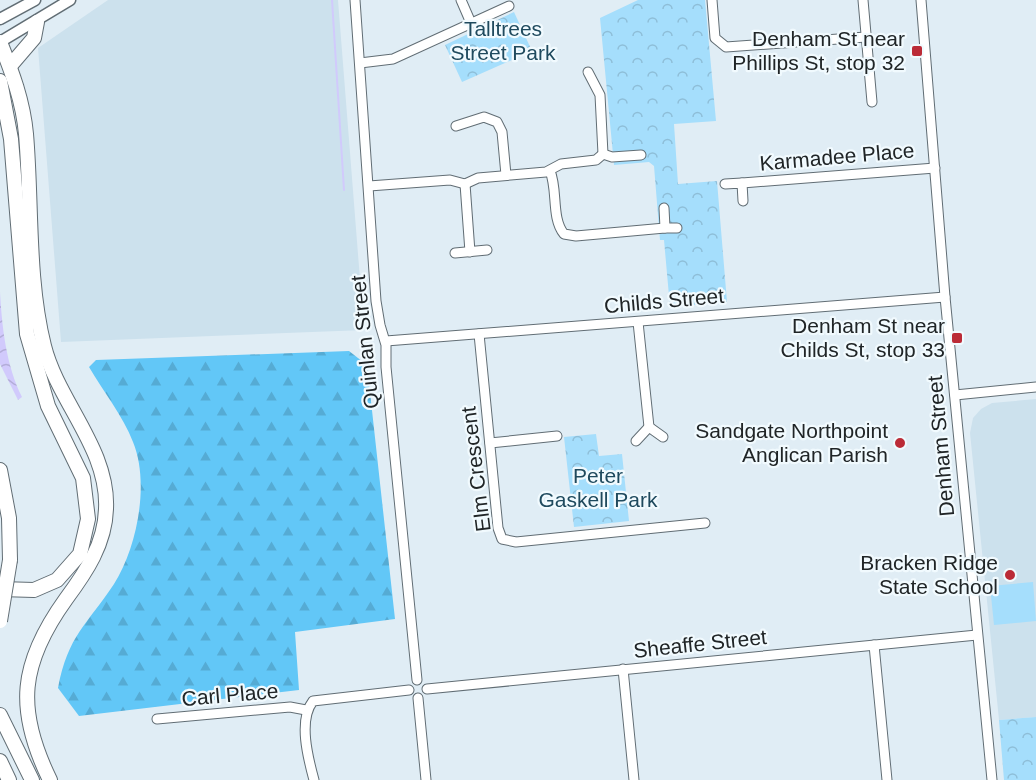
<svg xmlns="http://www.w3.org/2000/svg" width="1036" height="780" font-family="Helvetica,sans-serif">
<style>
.built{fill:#cce1ed}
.forest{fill:url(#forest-firs)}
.park{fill:url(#park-crowns)}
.garden{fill:#a5defc}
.water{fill:url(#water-waves)}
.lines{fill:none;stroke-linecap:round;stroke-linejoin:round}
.stream{stroke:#d1cafc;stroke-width:2}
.minor-casing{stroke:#616d74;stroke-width:11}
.major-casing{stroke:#616d74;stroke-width:13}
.highway-casing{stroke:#616d74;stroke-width:16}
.minor{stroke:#fff;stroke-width:9}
.major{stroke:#fff;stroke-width:10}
.highway{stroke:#fff;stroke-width:14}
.highway-bridge-casing{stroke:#616d74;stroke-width:16;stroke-linecap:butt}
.highway-bridge{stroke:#fff;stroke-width:14}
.poi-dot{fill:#bb2b37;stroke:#f1fafe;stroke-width:2}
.labels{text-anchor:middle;stroke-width:4.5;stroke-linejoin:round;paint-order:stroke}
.park-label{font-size:21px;fill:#1f4a5e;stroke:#f1fafe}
.poi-label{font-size:21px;fill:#202527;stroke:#f1fafe;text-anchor:end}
.street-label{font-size:21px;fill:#202527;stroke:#f1fafe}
</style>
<defs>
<pattern id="forest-firs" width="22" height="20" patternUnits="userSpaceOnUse" patternTransform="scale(1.5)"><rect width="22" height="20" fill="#62c7f7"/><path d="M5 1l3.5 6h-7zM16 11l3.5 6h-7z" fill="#55abd4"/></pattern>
<pattern id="park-crowns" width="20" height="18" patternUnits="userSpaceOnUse" patternTransform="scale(1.5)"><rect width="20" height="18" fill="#a5defc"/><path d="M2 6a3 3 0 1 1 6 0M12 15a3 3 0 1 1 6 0" fill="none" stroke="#8ebed8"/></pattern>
<pattern id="water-waves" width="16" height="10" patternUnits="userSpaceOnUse" patternTransform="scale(1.5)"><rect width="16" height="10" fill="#d1cafc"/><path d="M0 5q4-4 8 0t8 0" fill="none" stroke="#b3add8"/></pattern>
</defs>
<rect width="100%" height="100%" fill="#e0edf5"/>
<!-- built -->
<g class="built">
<polygon points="108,0 338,0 364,330 61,342 38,48"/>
<polygon points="1036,399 1036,717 999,720 970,433 973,418 981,409 992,403"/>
</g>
<!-- forest -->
<path class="forest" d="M349 351 367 365 395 619 295 632 299 690 79 716 58 688C68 635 87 625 114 584 137 548 150 483 133 442 123 416 103 391 89 367L96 360Z"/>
<!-- park -->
<g class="park">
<polygon points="638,0 705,0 716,121 674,124 678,184 717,181 727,302 670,307 664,240 660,240 654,166 649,162 614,165 600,18"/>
<polygon points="514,12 532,51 462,82 445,45"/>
<polygon points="596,434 599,456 622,454 629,521 574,527 564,437"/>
<polygon points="1036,717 1036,780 1004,780 999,720"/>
</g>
<!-- garden -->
<polygon class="garden" points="1033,582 1036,621 994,625 990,586"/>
<!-- water -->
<path class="water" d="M0 292C2 327 6 365 22 397L18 400 0 364Z"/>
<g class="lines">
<!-- stream -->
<polyline class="stream" points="332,0 344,190"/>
<!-- minor casing -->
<g class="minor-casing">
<g id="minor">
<polyline points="355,0 376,301 380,325 386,345 386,367 417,680"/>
<polyline points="461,0 471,23"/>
<polyline points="712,0 715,38 726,47 866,37"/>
<polyline points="863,0 872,102"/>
<polyline points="921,0 945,297 992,780"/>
<polyline points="360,63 393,59 509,6"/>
<polyline points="588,72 600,95 603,154"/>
<polyline points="456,126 484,117 497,122 502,132 506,175"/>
<polyline points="603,154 612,157 641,155"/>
<path d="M550 171C558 190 551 218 564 234L576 236 665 228"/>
<polyline points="742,183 935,168"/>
<polyline points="465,184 470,252"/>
<polyline points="725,184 742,183 743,201"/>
<polyline points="369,186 450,180 465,184 478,178 546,172 561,164 596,160 603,154"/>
<polyline points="664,208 665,228 677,228"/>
<polyline points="455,253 487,250"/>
<polyline points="638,322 649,427"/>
<polyline points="479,334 498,528 502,539 516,542 705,523"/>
<polyline points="386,341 945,297"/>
<polyline points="955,395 1036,387"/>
<polyline points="636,441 649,427 663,437"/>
<polyline points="490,443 557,436"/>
<polyline points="874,645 887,780"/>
<polyline points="623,669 634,780"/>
<polyline points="427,689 977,635"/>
<polyline points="418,698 426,780"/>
<polyline points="157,719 290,707 306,710"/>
<path d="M314 780C308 758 298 720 313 701L409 690"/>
</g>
</g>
<!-- major casing -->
<g class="major-casing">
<g id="major">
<polyline points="0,19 35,0"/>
<polyline points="0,42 70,0"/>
</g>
</g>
<!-- highway casing -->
<g class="highway-casing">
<g id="highway">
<path d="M0 42C12 72 23 101 26 134 32 203 27 278 44 346 58 402 109 449 106 509 105 544 86 572 66 599 20 663 15 709 50 780"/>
<polyline points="10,66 34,38 37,22"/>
<polyline points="0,81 11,139 27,334 48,406 83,478 88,519 80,554 57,580 34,590 0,589"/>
<polyline points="0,470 9,518 10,560"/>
<polyline points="0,715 32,780"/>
<polyline points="0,761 9,780"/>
</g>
</g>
<!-- minor -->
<use href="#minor" class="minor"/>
<!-- major -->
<use href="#major" class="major"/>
<!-- highway -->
<use href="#highway" class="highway"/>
<!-- highway-bridge casing -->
<g class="highway-bridge-casing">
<polyline id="highway-bridge" points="0,621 10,560"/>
</g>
<!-- highway-bridge -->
<use href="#highway-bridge" class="highway-bridge"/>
</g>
<!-- markers -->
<g class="poi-dot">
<rect x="911" y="45" width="12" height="12" rx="3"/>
<rect x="951" y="332" width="12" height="12" rx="3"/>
<circle cx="900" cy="443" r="6"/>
<circle cx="1010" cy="575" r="6"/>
</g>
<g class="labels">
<!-- park labels -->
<g class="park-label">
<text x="503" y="36">Talltrees<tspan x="503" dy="24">Street Park</tspan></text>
<text x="598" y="483">Peter<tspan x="598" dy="24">Gaskell Park</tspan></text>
</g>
<!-- poi labels -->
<g class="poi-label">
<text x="905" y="46">Denham St near<tspan x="905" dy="24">Phillips St, stop 32</tspan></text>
<text x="945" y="333">Denham St near<tspan x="945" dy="24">Childs St, stop 33</tspan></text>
<text x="888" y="438">Sandgate Northpoint<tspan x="888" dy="24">Anglican Parish</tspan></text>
<text x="998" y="570">Bracken Ridge<tspan x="998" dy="24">State School</tspan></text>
</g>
<!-- street labels -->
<g class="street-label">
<text transform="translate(837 157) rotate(-5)" y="7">Karmadee Place</text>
<text transform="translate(664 301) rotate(-5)" y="7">Childs Street</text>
<text transform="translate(365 342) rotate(-96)" y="7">Quinlan Street</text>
<text transform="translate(941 446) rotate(-95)" y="7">Denham Street</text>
<text transform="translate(476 469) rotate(-97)" y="7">Elm Crescent</text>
<text transform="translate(700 644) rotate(-6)" y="7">Sheaffe Street</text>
<text transform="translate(230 695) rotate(-5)" y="7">Carl Place</text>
</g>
</g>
</svg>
